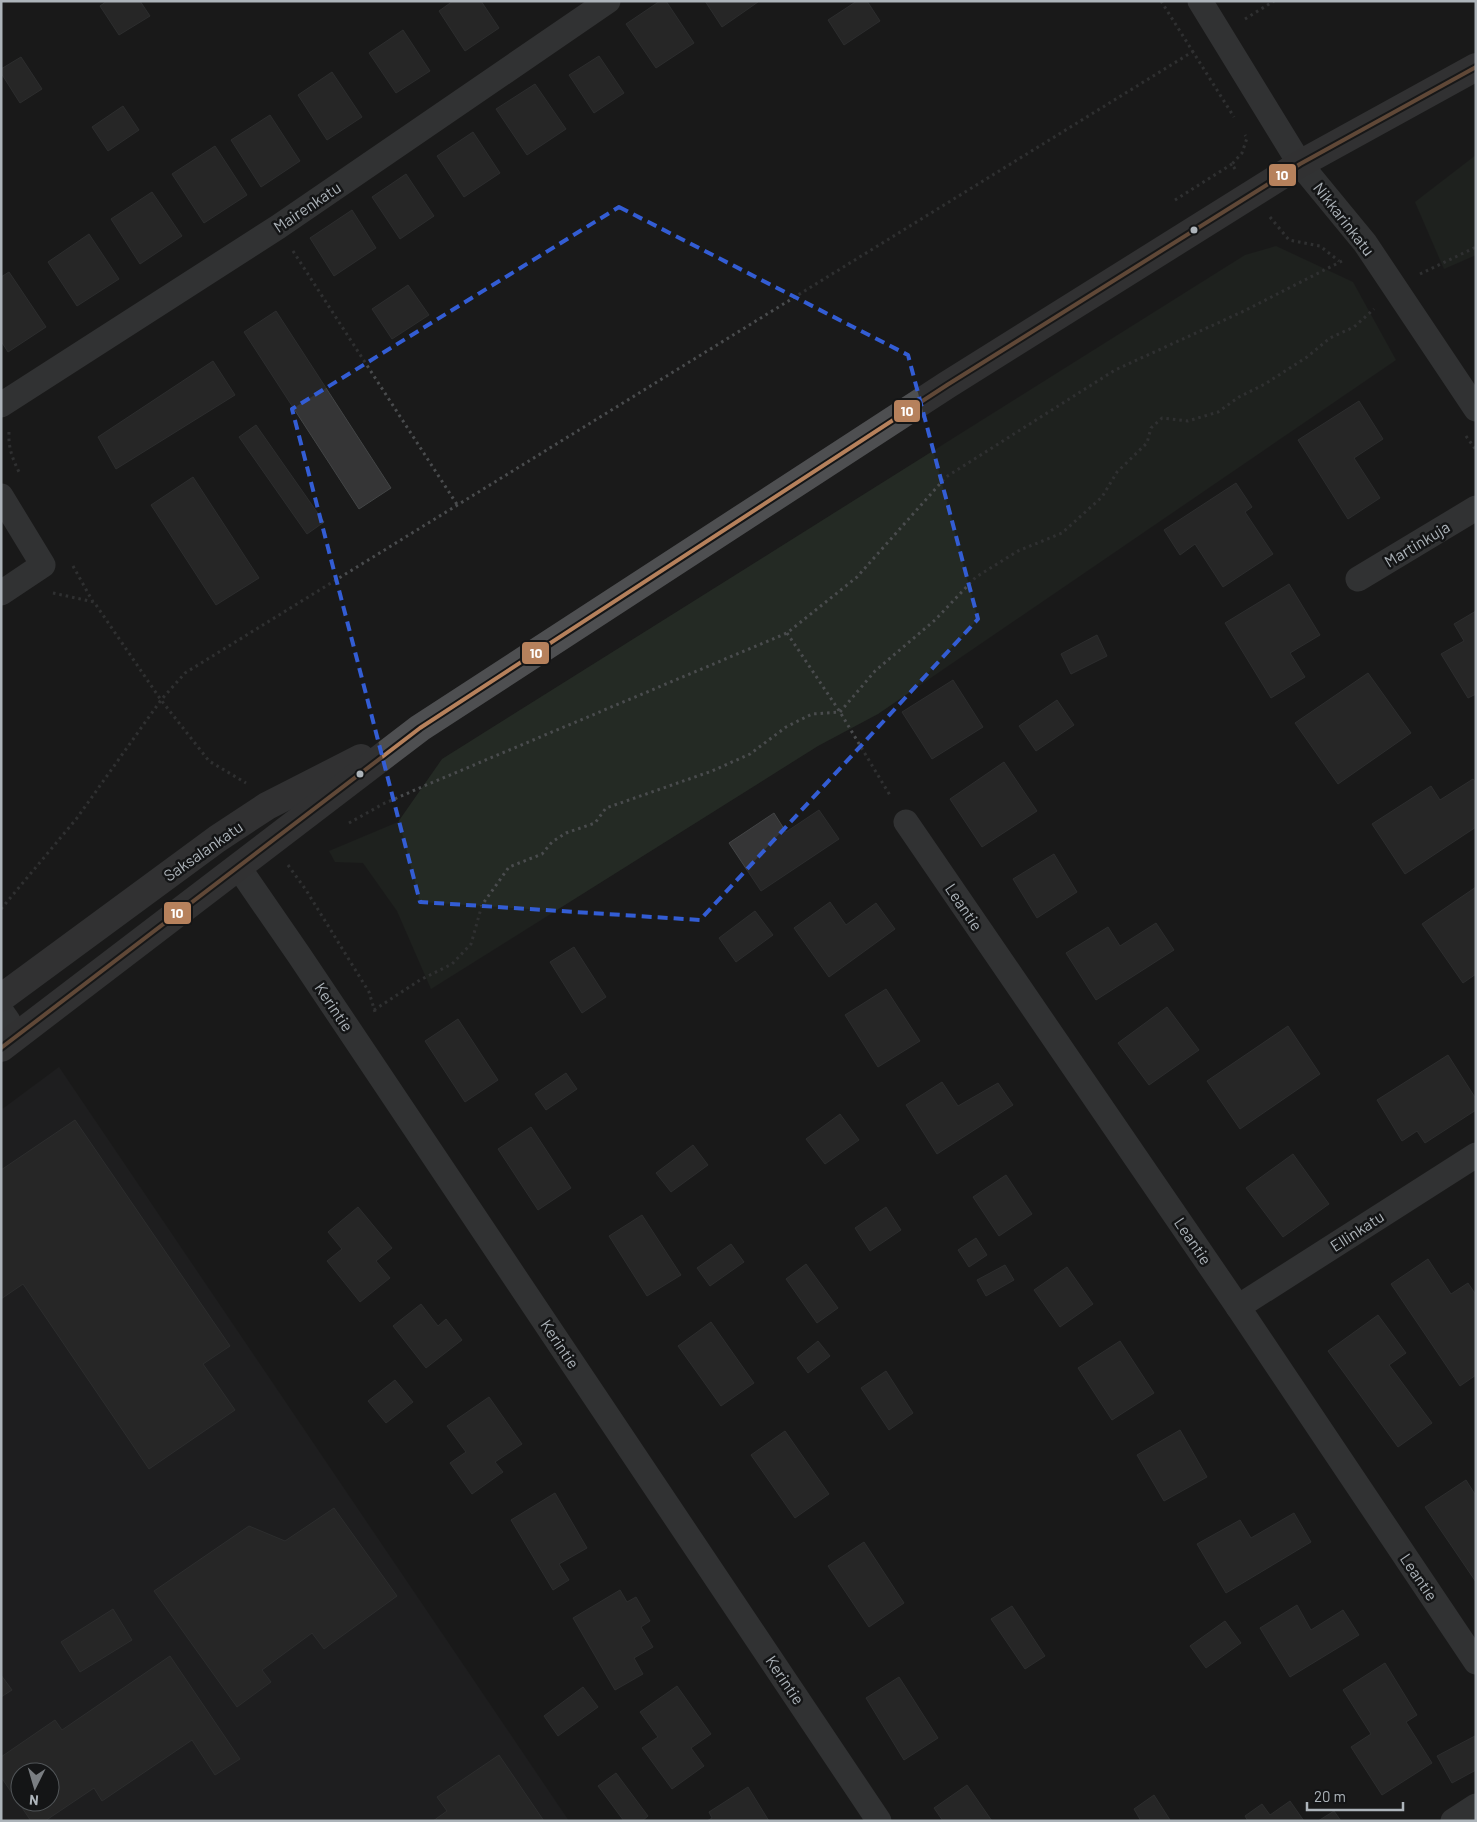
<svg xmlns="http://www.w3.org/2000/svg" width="1477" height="1822" font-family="Barlow,sans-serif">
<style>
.built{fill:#242426;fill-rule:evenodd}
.green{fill:#242a24}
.building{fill:#353536;stroke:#434546;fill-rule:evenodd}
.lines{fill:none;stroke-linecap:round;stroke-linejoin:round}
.path{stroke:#4a4c4e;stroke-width:3;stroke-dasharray:2.5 4;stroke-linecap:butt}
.street{stroke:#4f5153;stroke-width:25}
.secondary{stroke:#4e4f51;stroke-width:28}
.bus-1-casing{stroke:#141516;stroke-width:8}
.bus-1{stroke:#b6815c;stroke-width:4}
.marked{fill:none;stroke:#335dd4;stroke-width:4;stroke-dasharray:10 6;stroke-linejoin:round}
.bus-dot{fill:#adb4ba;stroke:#141516;stroke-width:2}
.labels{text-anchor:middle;stroke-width:5;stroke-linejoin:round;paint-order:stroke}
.street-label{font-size:16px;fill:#adb4ba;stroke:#141516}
.line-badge{stroke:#141516;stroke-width:2}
.badge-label{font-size:14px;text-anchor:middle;font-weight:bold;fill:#fff}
</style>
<rect width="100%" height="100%" fill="#1a1a1a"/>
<!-- built -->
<path class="built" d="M59 1067 569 1821H1V1110ZM20 1772H50V1802H20Z"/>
<!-- green -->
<g class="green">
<polygon points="1476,155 1476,255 1444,269 1415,202"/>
<polygon points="1276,246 1353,282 1396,360 878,714 818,746 431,989 397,911 363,863 335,862 329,851 398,822 442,759 1245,255"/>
</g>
<!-- building -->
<g class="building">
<polygon points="107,1 140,1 150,16 119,35 100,6"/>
<polygon points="453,1 481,1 499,28 465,51 439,11"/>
<polygon points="660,1 666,1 694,43 656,68 626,24"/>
<polygon points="705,1 757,1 758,2 722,27"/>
<polygon points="857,1 867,1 880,21 844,45 828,20"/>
<polygon points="403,30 430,71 396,93 369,53"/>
<polygon points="599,56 624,93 594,113 569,75"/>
<polygon points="21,57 42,89 20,103 1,73 1,69"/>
<polygon points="332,72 362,117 327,140 298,95"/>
<polygon points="535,84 566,129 527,155 496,109"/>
<polygon points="123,106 139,130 108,151 92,127"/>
<polygon points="270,115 300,161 261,187 231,140"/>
<polygon points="473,132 500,173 464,197 437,156"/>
<polygon points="215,146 247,195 204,223 172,174"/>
<polygon points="406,174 434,216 400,239 372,197"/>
<polygon points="152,192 182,236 140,264 111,219"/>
<polygon points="352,210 376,248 334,276 310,238"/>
<polygon points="89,234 119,279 77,306 48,262"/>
<polygon points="9,272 46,327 8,352 1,341 1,277"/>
<polygon points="408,285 429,315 392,339 372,309"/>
<polygon points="276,311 391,488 359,509 244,332"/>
<polygon points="213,361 235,395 116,469 98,437"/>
<polygon points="1359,401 1383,439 1354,458 1380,498 1348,519 1298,440"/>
<polygon points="256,425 324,522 307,534 239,437"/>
<polygon points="193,477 259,578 216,605 151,505"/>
<polygon points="1236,483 1252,507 1245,512 1273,554 1223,587 1195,544 1180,555 1164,530"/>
<polygon points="1289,584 1320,635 1290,653 1305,677 1271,698 1225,623"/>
<polygon points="1476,611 1476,694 1468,698 1441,654 1464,641 1454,624"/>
<polygon points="1097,635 1107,656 1071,674 1061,654"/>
<polygon points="1368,673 1411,733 1338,784 1295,723"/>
<polygon points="953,680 983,727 932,759 902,712"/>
<polygon points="1057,700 1074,725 1036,751 1019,726"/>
<polygon points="1004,762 1037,811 982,847 950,799"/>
<polygon points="1473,779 1476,783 1476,827 1405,874 1372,824 1431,786 1440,800"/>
<polygon points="819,810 839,839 761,891 729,843 774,813 786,832"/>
<polygon points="1054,854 1077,892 1037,918 1013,879"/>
<polygon points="1476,887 1476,974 1463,983 1422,924"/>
<polygon points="830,902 846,925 876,903 895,929 829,977 794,928"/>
<polygon points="755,911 773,935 736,962 719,938"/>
<polygon points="1156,923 1174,950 1096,1000 1066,953 1108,927 1120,946"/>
<polygon points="574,947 606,997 582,1013 550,962"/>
<polygon points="886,989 920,1041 878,1067 845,1015"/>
<polygon points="1167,1007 1199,1050 1149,1085 1118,1043"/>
<polygon points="458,1019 498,1080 465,1102 425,1041"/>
<polygon points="1288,1026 1320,1074 1240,1129 1207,1081"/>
<polygon points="1448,1055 1476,1099 1476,1110 1425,1143 1417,1131 1402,1141 1377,1100"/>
<polygon points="566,1073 577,1089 546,1110 535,1094"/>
<polygon points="942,1082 958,1106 998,1083 1013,1105 937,1154 906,1105"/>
<polygon points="840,1114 859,1140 825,1164 806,1139"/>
<polygon points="75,1120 230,1346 203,1364 235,1410 149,1469 23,1284 1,1299 1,1170"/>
<polygon points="531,1127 571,1188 538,1210 498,1149"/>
<polygon points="693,1145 708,1165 671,1192 656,1173"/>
<polygon points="1293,1154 1329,1204 1283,1237 1246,1188"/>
<polygon points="1006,1175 1032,1214 999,1236 973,1197"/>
<polygon points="358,1207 392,1248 376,1261 390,1278 360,1302 327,1261 342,1249 328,1232"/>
<polygon points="886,1207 901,1230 870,1251 855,1228"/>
<polygon points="642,1215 681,1275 647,1296 609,1236"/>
<polygon points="976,1238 987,1255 969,1267 958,1250"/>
<polygon points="731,1244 744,1262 710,1286 697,1268"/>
<polygon points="1428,1259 1451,1294 1468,1283 1476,1295 1476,1375 1460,1386 1391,1284"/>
<polygon points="806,1264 838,1308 817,1323 786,1279"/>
<polygon points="1005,1265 1014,1280 986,1296 977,1280"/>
<polygon points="1067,1267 1093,1304 1060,1327 1034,1290"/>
<polygon points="421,1304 438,1326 446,1319 462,1340 426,1368 393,1326"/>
<polygon points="1378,1315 1406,1353 1389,1365 1432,1423 1398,1447 1328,1351"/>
<polygon points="711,1322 754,1383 721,1406 678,1346"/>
<polygon points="818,1341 830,1356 808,1373 797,1358"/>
<polygon points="1120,1341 1154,1393 1112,1420 1078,1368"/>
<polygon points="886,1371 913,1413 889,1430 861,1388"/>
<polygon points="395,1380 413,1402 386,1423 368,1401"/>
<polygon points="489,1397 522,1444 495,1462 503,1472 472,1494 450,1463 466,1452 447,1426"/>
<polygon points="1180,1430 1207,1477 1164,1501 1137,1455"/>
<polygon points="785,1431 829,1494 795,1518 751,1455"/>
<polygon points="1466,1480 1476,1496 1476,1582 1425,1507"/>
<polygon points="555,1493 587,1548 559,1564 569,1580 553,1590 511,1520"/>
<polygon points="334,1508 397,1596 324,1649 312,1633 262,1670 271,1682 237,1707 154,1591 249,1526 285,1541"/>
<polygon points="1294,1513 1311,1542 1226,1593 1197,1544 1240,1520 1251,1538"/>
<polygon points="864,1542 904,1603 869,1627 828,1566"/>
<polygon points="620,1590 627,1602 636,1597 650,1621 641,1627 653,1647 634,1658 643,1674 615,1690 573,1618"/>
<polygon points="1297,1605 1311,1630 1343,1610 1359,1635 1290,1677 1260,1628"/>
<polygon points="1012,1606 1045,1656 1025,1669 991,1619"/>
<polygon points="113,1609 132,1640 80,1672 61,1642"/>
<polygon points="1225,1621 1241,1643 1206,1668 1190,1646"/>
<path d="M170 1656 240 1759 215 1775 192 1740 102 1801 94 1788 45 1821H31L1 1777V1757L55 1720 62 1730ZM20 1772H50V1802H20Z"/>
<polygon points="1385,1663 1417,1715 1406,1722 1432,1763 1382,1795 1351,1747 1371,1734 1343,1690"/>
<polygon points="1,1675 12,1690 1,1697"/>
<polygon points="899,1677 938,1738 904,1760 866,1698"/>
<polygon points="677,1686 711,1734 691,1748 704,1766 672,1789 642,1748 658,1737 640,1712"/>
<polygon points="583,1687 598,1707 558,1736 544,1716"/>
<polygon points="1475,1736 1476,1770 1452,1783 1437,1756"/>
<polygon points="499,1755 544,1821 433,1821 447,1811 437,1797"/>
<polygon points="616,1773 648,1816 642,1821 624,1821 598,1786"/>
<polygon points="967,1785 992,1821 943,1821 934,1808"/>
<polygon points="748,1787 769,1821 707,1821 712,1818 709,1812"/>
<polygon points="1154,1795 1170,1820 1170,1821 1141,1821 1134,1809"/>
<polygon points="1290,1801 1304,1821 1248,1821 1245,1816 1262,1804 1270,1815"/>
<polygon points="1334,1811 1341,1821 1318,1821"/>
</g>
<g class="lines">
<!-- path -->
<g class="path">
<polyline points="1161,1 1234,117"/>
<polyline points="1245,19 1274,1"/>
<polyline points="1235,169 1232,164 1242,153 1247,138 1245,135"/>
<polyline points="1175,200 1232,164"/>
<polyline points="1270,217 1289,240 1320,246 1339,261"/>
<polyline points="293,251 458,506"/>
<polyline points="1420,274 1476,247"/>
<path d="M9 432C8 448 13 460 20 474"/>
<polyline points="1466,436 1476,450"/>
<polyline points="73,566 93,602"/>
<polyline points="53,593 94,602 161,700 209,761 246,783"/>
<polyline points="787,633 840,712 891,797"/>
<polyline points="349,823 383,804 424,786 787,633 857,577 946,477 1115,370 1244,311 1342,261"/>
<polyline points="288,865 306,890 369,992 375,1012"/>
<polyline points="1,909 77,818 161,700 185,673 1197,49"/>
<polyline points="374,1010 420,980 452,964 471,944 482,905 509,867 542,854 552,842 566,833 595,823 606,808 712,771 750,754 786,727 812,714 840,712 875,671 935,620 976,577 1018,551 1062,533 1102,497 1117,472 1147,443 1151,428 1162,418 1188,421 1218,412 1239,397 1265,384 1307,357 1330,338 1354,327 1374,309"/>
</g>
<!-- street -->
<g class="street">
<polyline points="1200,1 1300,164 1365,243 1476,409"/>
<polyline points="1,405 278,227 608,1"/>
<polyline points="1,496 43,565 1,593"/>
<polyline points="1358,579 1476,508"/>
<polyline points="906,822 1238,1307 1476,1662"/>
<polyline points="239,868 299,955 879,1821"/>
<polyline points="1,1011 8,1021 6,1045 1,1044"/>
<polyline points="1238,1307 1476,1155"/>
<polyline points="1453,1821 1476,1806"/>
</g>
<!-- secondary -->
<g class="secondary">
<polyline points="1,998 217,839 267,806 361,758"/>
<polyline points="1,1048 420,728 947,385 1300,164 1476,67"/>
</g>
<!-- bus-1 casing -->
<g class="bus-1-casing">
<polyline id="bus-1" points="1,1048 420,728 947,385 1300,164 1476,67"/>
</g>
<!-- bus-1 -->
<use href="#bus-1" class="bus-1"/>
</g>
<!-- marked area -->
<path d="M0 0H1477V1822H0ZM619 207 908 355 978 619 700 920 420 902 292 409Z" fill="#1a1a1a" fill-opacity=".55" fill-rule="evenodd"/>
<path class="marked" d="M619 207 908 355 978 619 700 920 420 902 292 409Z"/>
<!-- markers -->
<g class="bus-dot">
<circle cx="1194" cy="230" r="4.5"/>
<circle cx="360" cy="774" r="4.5"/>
</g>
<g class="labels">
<!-- street labels -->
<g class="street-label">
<text transform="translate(307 207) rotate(-34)" y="6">Mairenkatu</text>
<text transform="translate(1344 219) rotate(52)" y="6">Nikkarinkatu</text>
<text transform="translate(1417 544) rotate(-31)" y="6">Martinkuja</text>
<text transform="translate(203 851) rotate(-35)" y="6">Saksalankatu</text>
<text transform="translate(964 907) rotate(56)" y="6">Leantie</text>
<text transform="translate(334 1007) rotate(56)" y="6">Kerintie</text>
<text transform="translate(1357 1231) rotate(-33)" y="6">Ellinkatu</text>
<text transform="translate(1193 1241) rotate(56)" y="6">Leantie</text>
<text transform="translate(560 1344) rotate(56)" y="6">Kerintie</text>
<text transform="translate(1419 1577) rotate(56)" y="6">Leantie</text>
<text transform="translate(785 1680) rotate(56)" y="6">Kerintie</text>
</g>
</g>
<g class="line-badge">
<rect x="1268" y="163" width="29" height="24" rx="5" fill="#b6815c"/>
<rect x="893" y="399" width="28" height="24" rx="5" fill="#b6815c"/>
<rect x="521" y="641" width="29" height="24" rx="5" fill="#b6815c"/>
<rect x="163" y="901" width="29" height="24" rx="5" fill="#b6815c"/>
</g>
<g class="badge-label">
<text x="1282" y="180">10</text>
<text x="907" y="416">10</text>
<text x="536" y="658">10</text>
<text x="177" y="918">10</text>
</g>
<!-- border -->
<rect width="1477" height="1822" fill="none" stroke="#adb4ba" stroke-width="5"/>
<!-- north arrow -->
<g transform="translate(35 1787) rotate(185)"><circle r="24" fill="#141516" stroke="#515558"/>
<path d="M0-4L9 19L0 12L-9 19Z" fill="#7a7e82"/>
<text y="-8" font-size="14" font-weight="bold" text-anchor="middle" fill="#adb4ba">N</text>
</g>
<!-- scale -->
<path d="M1307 1802v8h96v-8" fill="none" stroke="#adb4ba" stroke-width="2.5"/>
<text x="1314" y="1802" font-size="15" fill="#adb4ba" stroke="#141516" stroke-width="4" paint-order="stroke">20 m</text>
</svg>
